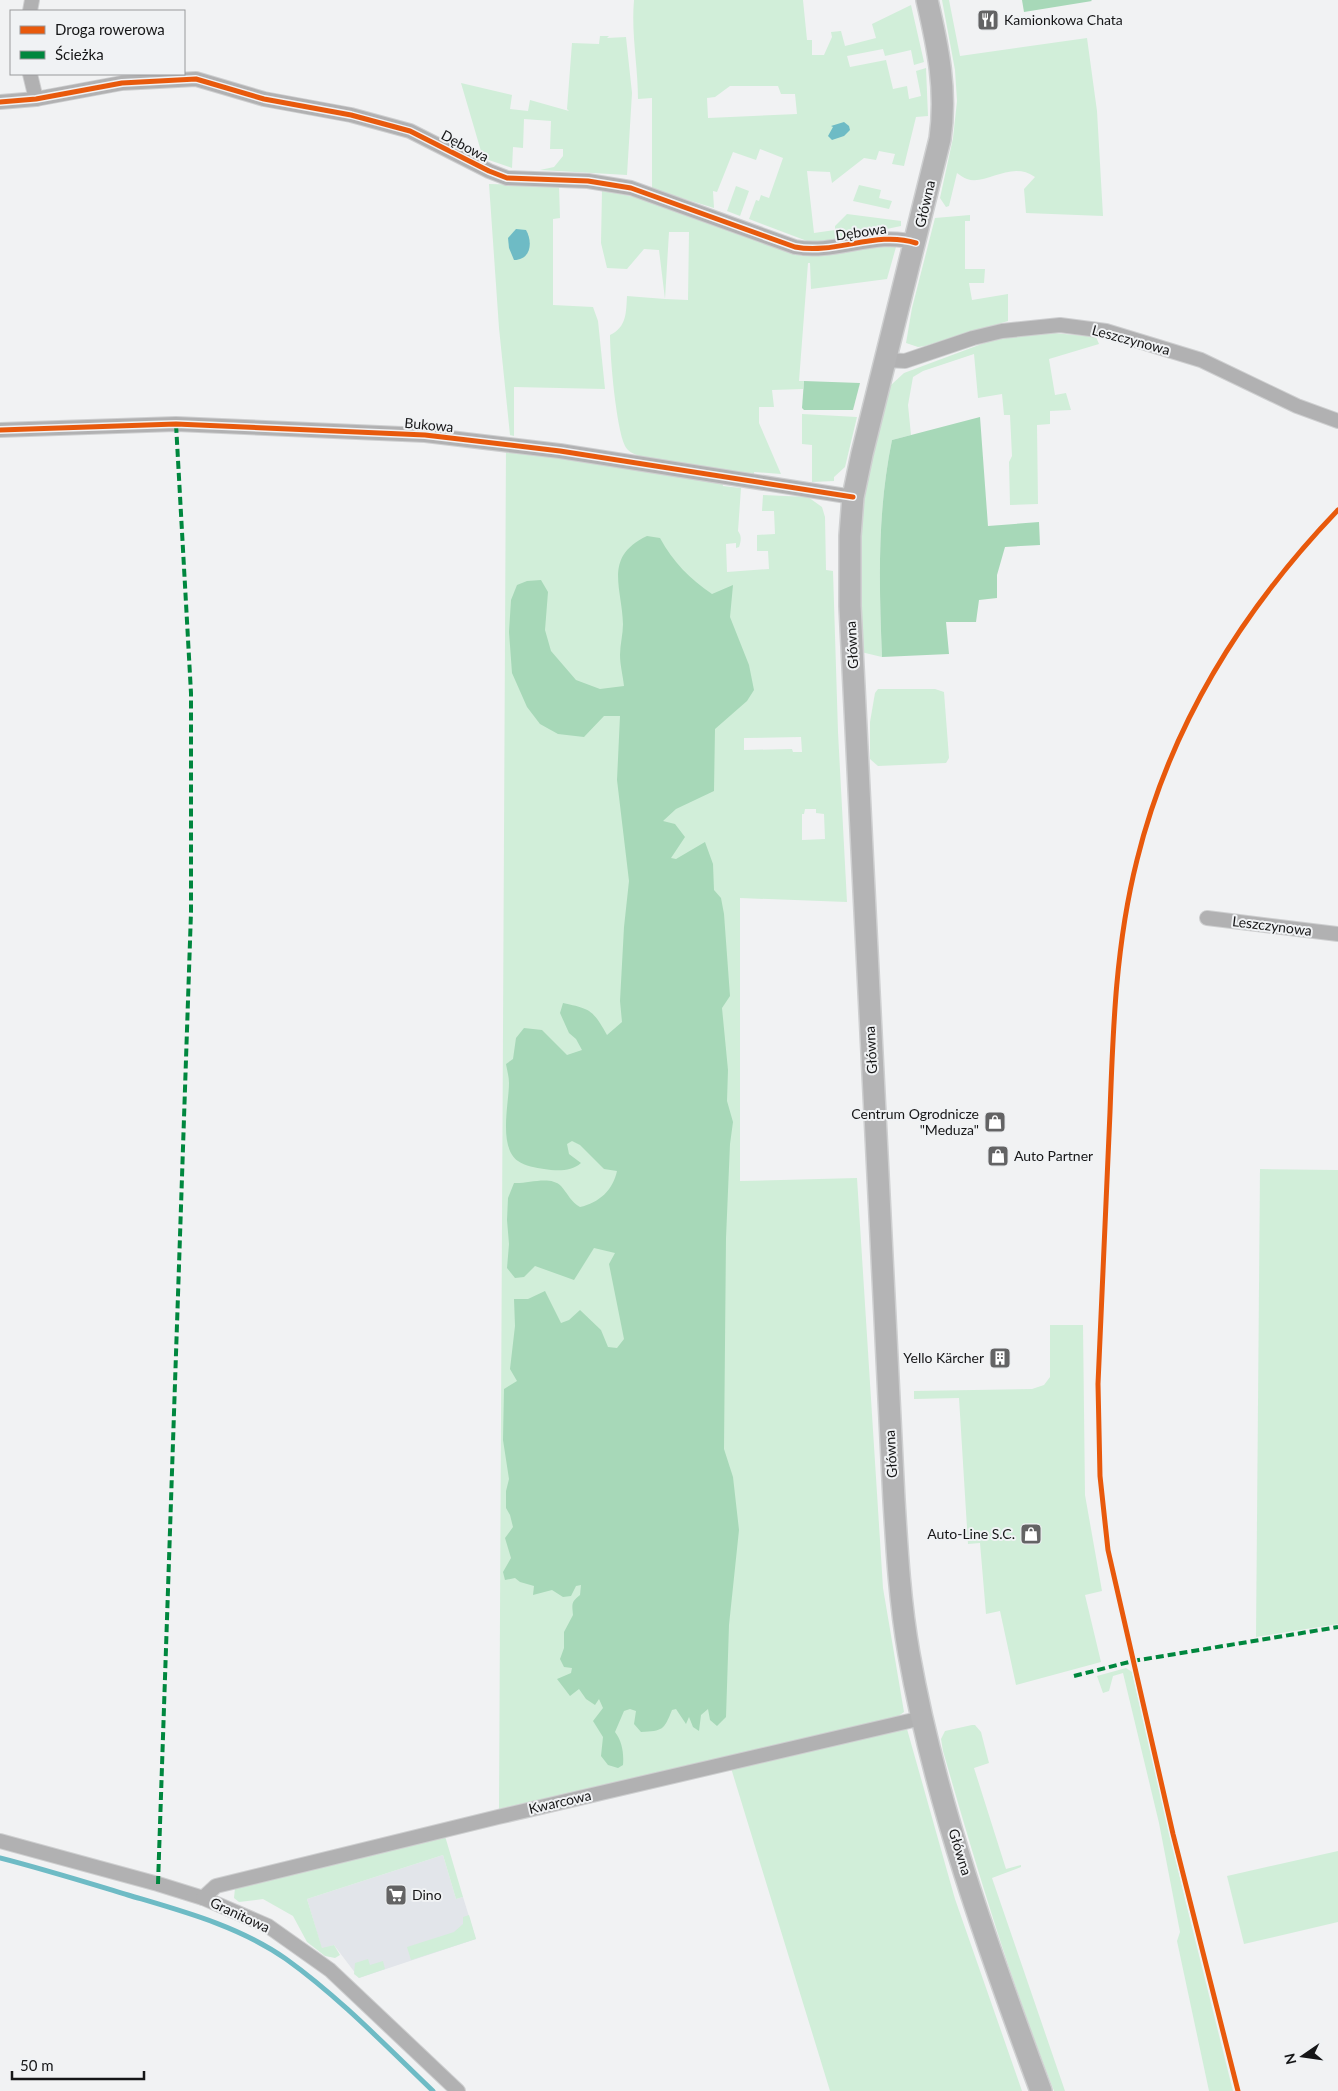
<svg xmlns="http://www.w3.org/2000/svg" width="1338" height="2091" font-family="Lato,sans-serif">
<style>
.built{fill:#e2e5ea}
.green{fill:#d1eed9;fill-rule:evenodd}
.forest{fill:#a7d8b8}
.water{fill:#6ebbc5}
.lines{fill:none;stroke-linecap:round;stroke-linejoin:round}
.stream{stroke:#6ebbc5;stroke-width:5}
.street-casing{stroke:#cecfd0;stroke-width:16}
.primary-casing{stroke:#cecfd0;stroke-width:24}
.street{stroke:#b1b1b2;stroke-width:14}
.primary{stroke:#b4b4b5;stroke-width:21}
.quiet{stroke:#00873e;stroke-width:4;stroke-dasharray:8 4;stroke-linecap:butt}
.cycleway-casing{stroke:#f0f2f4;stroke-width:8}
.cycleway{stroke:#e8590c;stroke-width:5}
.labels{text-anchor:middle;stroke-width:4;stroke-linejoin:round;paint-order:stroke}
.poi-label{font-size:14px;fill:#161617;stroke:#f0f2f4;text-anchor:start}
.street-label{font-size:14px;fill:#161617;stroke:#f0f2f4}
</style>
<rect width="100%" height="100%" fill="#f1f2f3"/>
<!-- built -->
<polygon class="built" points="443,1855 456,1899 463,1897 476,1939 359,1978 334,1945 322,1949 307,1899"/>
<!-- green -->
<g class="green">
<path d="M634 0H803L807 40H812V55H824L832 37 831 32 841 31 845 46 876 38 872 24 911 5 924 62 914 65 911 50 885 56 883 49 847 56 850 67 886 60 893 89 907 86 909 99 921 96 916 71 926 68 928 116 916 117 904 166 892 164 895 154 879 151 876 160 864 158 832 183 830 172 807 171 814 233 835 230V226L847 214 901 221V226L815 244 749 219 756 200 759 201 761 195 769 198 783 158 760 149 756 160 733 152 717 192 713 191 714 208 652 189V98L638 99C638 66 631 34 634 0ZM730 86H778L781 94H795L797 114 708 118 707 98 715 97Z"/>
<path d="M942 0H949L960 56 1087 38 1097 111 1103 216 1026 213 1024 189 1035 177C1011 160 986 186 967 179 964 178 960 175 957 173L949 206 946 207 940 198 953 138 957 101 955 70Z"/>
<polygon points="600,36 609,36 607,38 626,37 632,93 627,175 540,170 554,167 563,156 563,149 550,149 551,121 524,119 523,148 513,147 512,168 483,158 461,83 512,95 510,109 528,111 530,100 569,111 567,109 572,43 599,44"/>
<polygon points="489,184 559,186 560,218 553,219 553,305 593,307 598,321 605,389 514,387 514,436 510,435 499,328"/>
<polygon points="859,185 881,190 879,198 892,201 889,209 853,201"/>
<polygon points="736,186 749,191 740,216 727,211"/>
<path d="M602 190 643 199 809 255 819 256 889 244 896 247 887 279 811 289 810 263H808L799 381H804L803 389 772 390 774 407H759V423L781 474 754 472V475L640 456C634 454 628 452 625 446 616 427 610 357 610 335 627 327 626 312 627 296L665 299 659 250 644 249 627 269 607 268 601 243ZM669 232H689L688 300 665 299Z"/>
<polygon points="970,215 970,221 965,221 965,269 985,269 984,283 969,283 972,300 1008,294 1008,321 925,346 918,347 906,343 912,308 935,218"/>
<path d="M1054 333 1096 337 1099 344 1049 359 1055 395 1066 393 1071 410 1050 411V424L1037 425 1038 504 1010 505 1009 462 1012 456 1010 415H1004L1002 394 978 398 974 354 923 371 913 377 908 405 911 435 892 440C877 513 879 584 882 657L861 652 859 558 862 498 887 392 891 385 904 373 987 342 1016 336Z"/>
<polygon points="802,414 857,417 845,467 834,477 834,481 812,482 812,445 802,444"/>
<path d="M506 444 722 478 723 486 741 488 738 531C742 536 741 541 739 547L736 548V543L726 544 727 572 769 569 768 551H757V535L775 534 774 511H762L763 495 808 497 822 507 825 517 826 570 833 571 838 732 847 902 740 898V1181L857 1178 883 1588 904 1712 897 1717 499 1809ZM801 737 802 752H793L792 749 744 750V738ZM805 809H816V813L824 814 825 839 802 840V814H804Z"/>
<polygon points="878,689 935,689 944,692 949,758 946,763 878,766 870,759 870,722 875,693"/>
<polygon points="1260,1169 1338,1170 1338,1624 1256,1637"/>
<polygon points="1050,1325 1083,1325 1085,1495 1102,1591 1085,1595 1101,1662 1016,1685 1000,1611 986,1614 980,1543 968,1544 959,1398 914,1399 914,1391 1032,1389 1044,1385 1050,1377"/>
<polygon points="1126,1668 1132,1672 1185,1899 1233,2091 1209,2091 1177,1941 1180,1932 1159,1823 1123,1673 1113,1676 1109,1691 1103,1693 1097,1676"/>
<path d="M972 1725H975L981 1732 989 1763 974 1768 1006 1869 1021 1865V1867L992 1878 1065 2091H1054C1010 1980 976 1866 943 1751L941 1739 945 1731Z"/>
<polygon points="907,1729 955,1899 1022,2091 830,2091 731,1768"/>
<polygon points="445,1836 463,1897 456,1899 443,1855 307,1899 322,1948 334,1945 340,1955 335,1958 325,1956 307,1942 293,1916 263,1899 239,1902 234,1898 235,1888"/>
<polygon points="1338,1851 1338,1922 1244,1944 1227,1876"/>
<polygon points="469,1915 476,1939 411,1960 407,1947 454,1932 463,1924 463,1917"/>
<polygon points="368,1959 370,1965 383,1961 385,1969 359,1978 354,1974 355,1963"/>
</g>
<!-- forest -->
<g class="forest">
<polygon points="1022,0 1091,0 1092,1 1024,12"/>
<polygon points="804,381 860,383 853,410 804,410 802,408"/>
<path d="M980 417 988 526 1039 522 1040 545 1005 547 997 575V598L979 600 976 622H946L949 654 882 657C879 583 877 513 892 440Z"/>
<path d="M647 536 660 538C673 562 690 579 712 594L733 585 730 617 749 665 754 690 747 701 715 729 714 791 676 809 663 821 675 824 685 837 671 858 676 859 705 842 713 864 714 890 721 898 724 914 730 996 722 1008 728 1070 727 1101 733 1122 730 1144 726 1238 724 1449 733 1477 739 1530 729 1625 726 1717 717 1726 710 1720 708 1709 701 1715 699 1731 693 1727 689 1717 686 1724 676 1709 672 1710C664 1730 663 1731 641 1732L634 1724 636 1711 630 1709 624 1711 615 1732C622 1741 624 1753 623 1765L618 1768 608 1765 601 1756 603 1737 593 1721 603 1708 599 1699 595 1705 586 1699 579 1689 570 1696 557 1679 571 1673 572 1668 564 1667 560 1659 564 1648V1632L573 1615C572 1604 571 1602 580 1595L581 1585 576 1586 571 1596 563 1597 552 1590 533 1595 534 1586 520 1582 515 1578 505 1580 503 1572 511 1558 505 1538 513 1527 510 1515 506 1508V1491L509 1479 503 1440 504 1389 517 1381 510 1369 515 1326 514 1299H528L545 1291 561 1323 569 1320 580 1310 601 1330 608 1347 617 1348 624 1339 609 1264 615 1253 594 1248 574 1280 535 1266 524 1277 515 1278 507 1268 509 1244 507 1220 508 1198 514 1183C528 1184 550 1175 561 1186 568 1194 571 1202 580 1207 599 1203 613 1190 617 1171L604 1169 580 1145 572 1141 567 1144 569 1154 581 1163C571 1172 556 1171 544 1169 536 1168 525 1166 518 1161 498 1147 509 1103 509 1083 509 1077 507 1070 506 1064L513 1059 516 1038 524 1028 542 1030 567 1055 582 1050 576 1039 569 1033 560 1013 563 1003C591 1009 593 1010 607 1035L622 1022 620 1001 624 927 629 881 617 780 620 716H604L584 737 558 734 540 724 527 707 512 673 509 632 511 600 517 585 527 581 541 580 548 592 545 630 551 651 576 680 600 689 624 686C623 676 620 665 620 655 620 645 623 634 623 624 622 587 603 557 647 536Z"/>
</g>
<!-- water -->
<g class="water">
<polygon points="844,122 849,126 850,130 844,136 832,140 828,136 833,127 831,126"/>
<path d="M516 229 526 230C533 242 531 260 514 260L509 248 508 238Z"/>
</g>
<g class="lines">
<!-- stream -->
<path class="stream" d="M0 1858C43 1869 85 1882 128 1895 182 1911 239 1926 286 1959 339 1997 386 2046 433 2091"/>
<!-- street casing -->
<g class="street-casing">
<g id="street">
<polyline points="30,11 32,0"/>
<polyline points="30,74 36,99"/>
<path d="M0 102 36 99 122 83 196 79 264 99 351 115 410 131 489 171 507 178 588 181 631 188 795 247C836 255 876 230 916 243"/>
<polyline points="885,360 905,361 973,338 1002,331 1060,325 1106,331 1201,360 1297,406 1338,421"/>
<polyline points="0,430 176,424 425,435 560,451 853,497"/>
<polyline points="1207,918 1338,934"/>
<polyline points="0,1841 158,1884 203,1898 268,1926 330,1970 458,2091"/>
<polyline points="203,1898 216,1886 498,1817 922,1718"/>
</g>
</g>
<!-- primary casing -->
<g class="primary-casing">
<path id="primary" d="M927 0C938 47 947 90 940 139L862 454 853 497 850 536V606L894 1500C897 1551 900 1603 909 1654 935 1801 989 1951 1041 2091"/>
</g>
<!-- street -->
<use href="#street" class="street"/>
<!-- primary -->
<use href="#primary" class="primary"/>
<!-- quiet -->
<g class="quiet">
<polyline points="1074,1676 1133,1661 1338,1627"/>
<polyline points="158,1884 191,912 191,693 176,424"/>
</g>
<!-- cycleway casing -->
<g class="cycleway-casing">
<g id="cycleway">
<path d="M0 102 36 99 122 83 196 79 264 99 351 115 410 131 489 171 507 178 588 181 631 188 795 247C836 255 876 230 916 243"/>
<polyline points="0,430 176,424 425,435 560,451 853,497"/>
<path d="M1238 2091 1173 1834 1108 1550 1100 1476 1098 1384C1102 1294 1106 1203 1110 1112 1113 1027 1116 943 1137 860 1170 726 1243 609 1338 510"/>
</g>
</g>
<!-- cycleway -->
<use href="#cycleway" class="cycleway"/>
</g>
<!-- icons -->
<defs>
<g id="restaurant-square" transform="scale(1.125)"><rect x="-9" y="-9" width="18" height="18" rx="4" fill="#636364" stroke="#f0f2f4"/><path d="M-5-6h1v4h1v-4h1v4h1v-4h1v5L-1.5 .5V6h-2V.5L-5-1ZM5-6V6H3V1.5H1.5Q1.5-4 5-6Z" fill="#fff"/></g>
<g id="shop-square" transform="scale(1.125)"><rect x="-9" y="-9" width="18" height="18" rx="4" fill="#636364" stroke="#f0f2f4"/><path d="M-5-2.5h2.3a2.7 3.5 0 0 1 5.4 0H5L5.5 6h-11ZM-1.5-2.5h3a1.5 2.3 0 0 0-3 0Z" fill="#fff"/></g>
<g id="building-square" transform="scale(1.125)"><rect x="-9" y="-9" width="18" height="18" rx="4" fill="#636364" stroke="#f0f2f4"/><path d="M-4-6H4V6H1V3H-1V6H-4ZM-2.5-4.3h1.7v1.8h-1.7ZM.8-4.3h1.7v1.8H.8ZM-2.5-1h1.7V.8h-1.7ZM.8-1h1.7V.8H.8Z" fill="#fff"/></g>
<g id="supermarket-square" transform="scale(1.125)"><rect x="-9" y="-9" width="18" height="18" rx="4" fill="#636364" stroke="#f0f2f4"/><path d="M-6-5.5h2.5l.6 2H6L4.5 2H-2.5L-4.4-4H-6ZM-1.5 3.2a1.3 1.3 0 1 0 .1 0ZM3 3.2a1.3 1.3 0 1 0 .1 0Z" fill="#fff"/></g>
</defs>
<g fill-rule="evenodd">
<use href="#restaurant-square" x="988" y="20"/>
<use href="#shop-square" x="995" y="1122"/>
<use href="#shop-square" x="998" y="1156"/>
<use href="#building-square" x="1000" y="1358"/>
<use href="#shop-square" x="1031" y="1534"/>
<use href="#supermarket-square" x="396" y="1895"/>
</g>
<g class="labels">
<!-- poi labels -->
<g class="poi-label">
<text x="1004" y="25">Kamionkowa Chata</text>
<text x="979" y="1119" text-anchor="end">Centrum Ogrodnicze<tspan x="979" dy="16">"Meduza"</tspan></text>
<text x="1014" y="1161">Auto Partner</text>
<text x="984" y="1363" text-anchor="end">Yello Kärcher</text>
<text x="1015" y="1539" text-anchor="end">Auto-Line S.C.</text>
<text x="412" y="1900">Dino</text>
</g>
<!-- street labels -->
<g class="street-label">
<text transform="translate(465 146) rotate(28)" y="5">Dębowa</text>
<text transform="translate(925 204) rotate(-77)" y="5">Główna</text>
<text transform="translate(861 232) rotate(-8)" y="5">Dębowa</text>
<text transform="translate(1131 340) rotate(15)" y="5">Leszczynowa</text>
<text transform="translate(429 425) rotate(5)" y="5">Bukowa</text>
<text transform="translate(852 645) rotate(-93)" y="5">Główna</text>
<text transform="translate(1272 926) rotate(7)" y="5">Leszczynowa</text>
<text transform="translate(871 1050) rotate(-93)" y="5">Główna</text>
<text transform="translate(891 1454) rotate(-93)" y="5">Główna</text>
<text transform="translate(560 1802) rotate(-13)" y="5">Kwarcowa</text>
<text transform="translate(960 1852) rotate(73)" y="5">Główna</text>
<text transform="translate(240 1915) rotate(25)" y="5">Granitowa</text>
</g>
</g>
<!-- legend -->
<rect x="10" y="10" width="175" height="65" fill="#f0f2f4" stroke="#999a9c"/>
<rect x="20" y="26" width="25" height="8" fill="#e8590c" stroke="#999a9c"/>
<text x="55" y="35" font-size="15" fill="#161617">Droga rowerowa</text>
<rect x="20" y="51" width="25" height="8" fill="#00873e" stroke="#999a9c"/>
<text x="55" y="60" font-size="15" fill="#161617">Ścieżka</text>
<!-- north arrow -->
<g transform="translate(1303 2056) rotate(257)" stroke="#f0f2f4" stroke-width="4" paint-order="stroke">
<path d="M0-4L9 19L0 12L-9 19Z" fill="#161617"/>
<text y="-8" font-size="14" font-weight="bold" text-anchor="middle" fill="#161617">N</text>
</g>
<!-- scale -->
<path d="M12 2071v8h132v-8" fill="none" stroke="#161617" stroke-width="2.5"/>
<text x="20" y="2071" font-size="15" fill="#161617" stroke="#f0f2f4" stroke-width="4" paint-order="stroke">50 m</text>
</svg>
